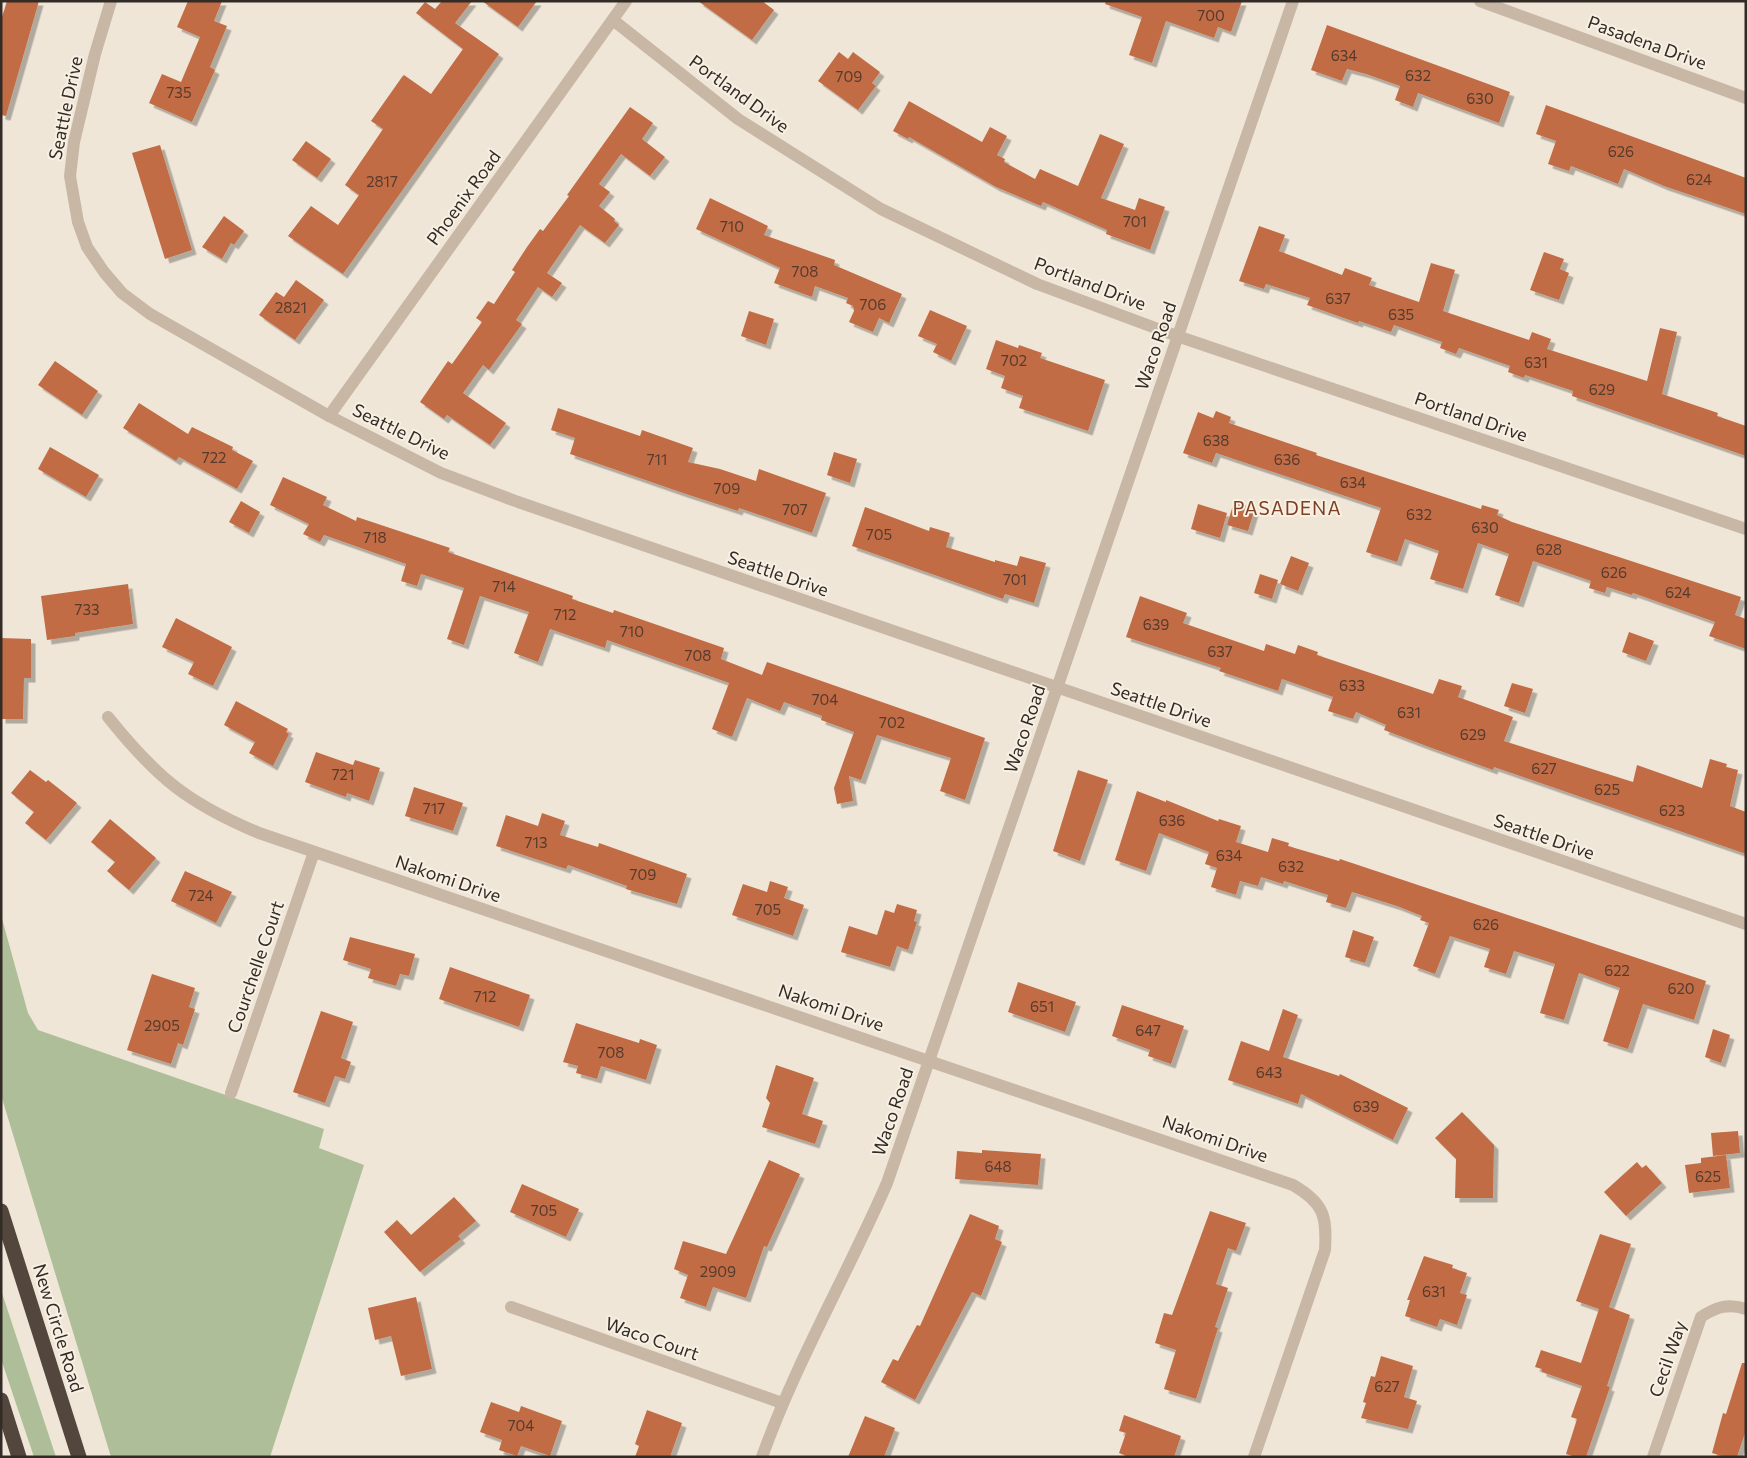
<svg xmlns="http://www.w3.org/2000/svg" width="1747" height="1458" font-family="Commissioner,sans-serif">
<style>
.green{fill:#aebe99}
.building{fill:#c16c44;filter:url(#shadow)}
.lines{fill:none;stroke-linecap:round;stroke-linejoin:round}
.minor{stroke:#c7b7a4;stroke-width:12}
.tertiary{stroke:#c7b7a4;stroke-width:12}
.motorway{stroke:#53463d;stroke-width:15}
.labels{text-anchor:middle;stroke-width:4;stroke-linejoin:round;paint-order:stroke}
.number-label{font-size:15px;fill:#563b2e}
.street-label{font-size:18px;fill:#332b26;stroke:#f8f0e3}
.neighbourhood-label{font-size:19px;letter-spacing:1px;fill:#7e3f22;stroke:#f8f0e3}
</style>
<defs>
<filter id="shadow"><feDropShadow dx="4.5" dy="4.5" stdDeviation="0" flood-color="#0004"/></filter>
</defs>
<rect width="100%" height="100%" fill="#f0e6d8"/>
<!-- green -->
<g class="green">
<polygon points="1,915 28,1013 38,1030 324,1129 319,1148 364,1165 270,1457 111,1457 1,1095"/>
<polygon points="1,1290 56,1457 34,1457 1,1359"/>
</g>
<!-- building -->
<g class="building">
<polygon points="7,1 39,1 6,116 1,115 1,20"/>
<polygon points="188,1 222,1 214,21 227,26 210,67 215,70 192,122 149,103 162,74 181,82 200,37 177,27"/>
<polygon points="442,1 472,1 455,23 499,54 343,274 288,236 311,206 338,225 359,195 345,185 383,129 371,121 402,77 404,75 431,94 463,49 416,13 425,2 435,9"/>
<polygon points="482,1 537,1 518,27"/>
<polygon points="698,1 762,1 774,10 752,40"/>
<polygon points="1106,1 1242,1 1231,32 1218,27 1214,38 1166,21 1152,63 1129,55 1142,17 1105,4"/>
<polygon points="1327,25 1510,92 1499,123 1418,93 1413,107 1395,100 1400,86 1366,74 1347,69 1342,81 1311,70"/>
<polygon points="839,52 848,59 853,52 880,72 872,83 876,86 858,110 818,81"/>
<polygon points="909,101 982,142 990,127 1007,136 997,155 1005,159 1004,162 1035,179 1040,169 1078,186 1100,134 1124,144 1101,198 1135,210 1139,198 1165,207 1150,250 1106,234 1107,230 1043,202 1041,206 996,187 909,137 908,139 893,131"/>
<polygon points="1546,105 1746,178 1746,214 1664,186 1624,169 1618,184 1571,166 1569,171 1548,164 1556,141 1536,134"/>
<polygon points="630,107 653,123 642,139 665,157 650,176 621,154 599,184 610,192 599,206 615,219 614,221 619,225 605,243 580,225 547,273 562,283 552,297 538,287 516,320 522,324 489,370 483,365 463,393 506,423 490,445 447,415 444,419 420,402 448,361 452,364 482,322 476,318 488,301 494,304 515,272 512,270 527,247 540,229 543,231 569,196 567,195"/>
<polygon points="306,141 331,159 317,178 292,160"/>
<polygon points="160,145 192,250 165,259 132,153"/>
<polygon points="710,198 768,226 764,235 835,260 834,265 902,294 889,323 879,318 873,332 849,322 854,311 853,306 846,303 848,298 815,286 812,297 774,283 780,268 696,229"/>
<polygon points="224,216 244,231 234,245 231,243 222,259 202,247"/>
<polygon points="1259,226 1285,235 1279,251 1342,275 1345,268 1372,278 1369,285 1419,302 1431,263 1455,270 1443,311 1529,340 1532,332 1551,339 1547,349 1647,381 1660,328 1677,332 1662,394 1718,413 1717,416 1746,426 1746,456 1572,396 1573,391 1525,375 1524,378 1508,372 1510,366 1459,348 1456,354 1440,348 1442,342 1394,325 1391,332 1359,321 1358,323 1307,305 1310,298 1266,284 1264,289 1239,281"/>
<polygon points="1544,252 1564,259 1560,269 1569,273 1559,300 1530,290"/>
<polygon points="296,280 324,300 295,340 259,315 276,292 284,297"/>
<polygon points="930,310 967,326 951,361 933,352 937,344 918,336"/>
<polygon points="749,311 774,319 766,345 741,336"/>
<polygon points="996,340 1018,348 1019,345 1042,353 1040,358 1105,380 1088,431 1019,408 1023,396 1001,388 1005,376 986,369"/>
<polygon points="55,361 98,391 82,415 38,385"/>
<polygon points="139,403 188,434 192,427 233,447 232,450 253,461 237,489 179,457 176,461 123,428"/>
<polygon points="558,408 640,436 642,430 693,448 688,462 720,469 756,481 759,469 826,493 812,533 739,508 738,511 683,493 570,454 575,438 551,430"/>
<polygon points="1216,411 1231,417 1229,423 1317,453 1316,455 1481,509 1482,505 1499,510 1497,515 1512,522 1741,597 1735,615 1746,619 1746,649 1709,636 1715,622 1633,593 1632,595 1607,587 1605,593 1589,588 1591,581 1533,561 1519,603 1495,595 1509,554 1478,543 1463,589 1430,579 1439,551 1405,539 1397,562 1366,552 1381,508 1216,453 1212,463 1183,453 1198,412 1213,418"/>
<polygon points="50,447 99,475 86,497 38,469"/>
<polygon points="834,452 857,459 850,483 827,475"/>
<polygon points="283,477 327,497 323,505 356,521 357,517 450,548 448,552 573,596 572,599 613,613 614,610 724,648 721,659 762,675 767,662 985,738 965,800 940,791 951,758 877,735 861,780 849,776 853,801 837,804 834,788 854,732 821,720 822,716 784,702 780,711 747,698 732,737 712,729 729,683 607,640 605,648 550,629 538,662 514,653 529,612 480,596 464,645 447,639 464,588 421,574 417,586 401,581 406,564 324,535 320,542 303,534 309,524 270,505"/>
<polygon points="241,501 260,512 249,533 229,522"/>
<polygon points="1234,502 1255,508 1248,531 1227,525"/>
<polygon points="1198,504 1227,513 1220,538 1191,529"/>
<polygon points="865,507 929,531 930,527 950,533 946,547 995,562 995,560 1017,566 1020,556 1046,563 1034,603 1005,594 1003,599 852,546"/>
<polygon points="1291,556 1309,563 1298,591 1280,584"/>
<polygon points="1260,574 1278,580 1272,599 1254,593"/>
<polygon points="128,584 133,624 75,633 75,636 47,640 41,596"/>
<polygon points="1140,596 1187,613 1183,623 1264,651 1266,644 1295,654 1298,645 1318,652 1317,655 1433,694 1439,679 1462,686 1458,697 1513,717 1504,741 1633,782 1637,765 1702,788 1710,759 1727,764 1726,767 1738,770 1730,806 1746,812 1746,854 1494,767 1493,770 1429,747 1384,730 1386,725 1356,712 1353,719 1328,711 1333,697 1282,679 1278,691 1219,671 1221,668 1126,637"/>
<polygon points="176,618 232,647 213,686 188,674 194,662 162,647"/>
<polygon points="1629,632 1654,641 1646,661 1622,652"/>
<polygon points="1,638 31,639 31,678 24,678 23,719 1,719"/>
<polygon points="1512,683 1533,689 1525,713 1504,706"/>
<polygon points="236,701 288,729 286,732 289,734 273,766 249,753 255,742 224,725"/>
<polygon points="316,752 353,765 355,760 380,768 369,801 347,793 346,797 305,782"/>
<polygon points="30,770 46,782 48,780 77,803 46,840 25,823 34,812 11,793"/>
<polygon points="1078,770 1108,780 1080,861 1053,851"/>
<polygon points="414,787 463,803 453,831 405,816"/>
<polygon points="1137,791 1166,802 1166,800 1218,821 1219,819 1241,826 1236,842 1268,852 1272,838 1289,843 1288,846 1339,861 1340,859 1706,981 1694,1020 1643,1004 1628,1049 1603,1041 1620,988 1579,973 1564,1020 1540,1013 1555,964 1514,951 1506,974 1484,967 1490,949 1450,936 1435,974 1413,966 1429,923 1420,920 1422,916 1397,906 1352,892 1346,908 1326,902 1328,895 1284,881 1283,884 1261,877 1258,886 1240,881 1236,895 1211,887 1217,868 1205,864 1209,852 1159,833 1146,871 1115,860"/>
<polygon points="542,813 565,821 560,835 598,847 599,843 687,874 677,904 626,889 627,886 568,865 566,869 496,846 506,815 538,826"/>
<polygon points="110,819 156,858 129,890 107,871 115,862 91,842"/>
<polygon points="185,871 232,892 216,923 171,901"/>
<polygon points="770,881 788,887 784,898 804,905 793,936 732,915 743,884 767,892"/>
<polygon points="897,904 917,910 914,921 917,922 908,950 897,946 890,967 841,952 849,926 877,935 885,910 894,913"/>
<polygon points="1353,930 1374,937 1365,963 1345,957"/>
<polygon points="350,937 415,954 409,976 400,974 396,986 368,978 371,969 343,960"/>
<polygon points="450,967 530,995 519,1027 439,999"/>
<polygon points="152,974 195,988 189,1007 195,1009 183,1045 178,1043 171,1064 127,1050"/>
<polygon points="1018,982 1076,1002 1065,1032 1008,1012"/>
<polygon points="1122,1005 1184,1026 1171,1064 1148,1056 1150,1050 1112,1036"/>
<polygon points="1283,1009 1298,1015 1283,1057 1339,1076 1340,1074 1408,1108 1393,1140 1301,1094 1298,1104 1228,1080 1241,1041 1269,1051"/>
<polygon points="321,1011 353,1022 341,1058 351,1062 345,1079 335,1076 325,1103 293,1092"/>
<polygon points="576,1023 639,1043 640,1039 657,1045 646,1080 601,1066 597,1079 576,1073 578,1066 563,1062"/>
<polygon points="1713,1029 1730,1035 1721,1063 1705,1057"/>
<polygon points="776,1065 814,1078 802,1114 823,1121 815,1144 762,1127 770,1103 766,1098"/>
<polygon points="1462,1112 1494,1145 1493,1198 1455,1198 1456,1159 1435,1138"/>
<polygon points="1738,1131 1740,1153 1713,1156 1711,1133"/>
<polygon points="982,1150 1041,1154 1038,1185 955,1179 957,1151 982,1153"/>
<polygon points="1726,1155 1730,1188 1689,1193 1685,1165 1701,1163 1701,1158"/>
<polygon points="769,1160 800,1174 767,1247 764,1246 746,1298 713,1287 706,1307 680,1298 688,1275 674,1269 683,1241 726,1254"/>
<polygon points="1637,1162 1642,1168 1646,1165 1662,1183 1626,1216 1604,1192"/>
<polygon points="522,1184 579,1209 566,1237 510,1212"/>
<polygon points="454,1197 476,1221 458,1236 461,1239 420,1272 384,1232 397,1220 411,1235"/>
<polygon points="1210,1211 1246,1223 1236,1251 1228,1248 1216,1284 1228,1288 1215,1327 1218,1328 1196,1399 1164,1389 1176,1350 1155,1343 1164,1313 1172,1315"/>
<polygon points="970,1214 999,1226 995,1239 1002,1242 981,1296 972,1292 915,1400 881,1382 893,1359 898,1361 917,1325 920,1326"/>
<polygon points="1600,1234 1631,1244 1609,1307 1630,1315 1607,1386 1610,1387 1586,1457 1576,1457 1566,1454 1577,1419 1571,1417 1582,1386 1542,1372 1542,1369 1535,1367 1541,1350 1581,1363 1599,1309 1576,1301"/>
<polygon points="1424,1256 1453,1265 1452,1268 1467,1273 1460,1293 1467,1295 1457,1325 1440,1319 1437,1327 1405,1316 1410,1300 1407,1300"/>
<polygon points="416,1297 432,1369 401,1376 391,1336 375,1340 368,1308"/>
<polygon points="1381,1356 1413,1366 1404,1397 1417,1401 1408,1429 1361,1418 1366,1403 1363,1402 1371,1376 1375,1377"/>
<polygon points="1742,1363 1746,1363 1746,1430 1737,1457 1725,1457 1712,1453 1723,1413 1726,1414"/>
<polygon points="491,1402 519,1412 521,1406 562,1421 550,1456 521,1446 517,1456 499,1450 502,1440 480,1432"/>
<polygon points="647,1410 682,1423 670,1457 635,1457 639,1446 635,1444"/>
<polygon points="1124,1415 1181,1436 1174,1457 1129,1457 1119,1453 1126,1433 1119,1431"/>
<polygon points="865,1416 895,1428 884,1457 848,1457"/>
</g>
<g class="lines">
<!-- minor -->
<g class="minor">
<polyline points="111,1 95,54 74,142 70,176 78,222 87,247 104,272 122,293 150,314 329,416 441,473 518,502 1746,924"/>
<polyline points="613,20 738,119 881,209 1037,284 1177,336 1746,529"/>
<polyline points="329,416 626,1"/>
<path d="M108 717C156 777 187 803 259 833L1293 1185C1324 1203 1327 1216 1325 1250L1254 1457"/>
<polyline points="231,1093 314,852"/>
<polyline points="511,1307 782,1403"/>
<path d="M762 1457C796 1362 847 1275 887 1183L1293 1"/>
<path d="M1653 1457 1701 1317C1716 1307 1728 1303 1746 1309"/>
</g>
<!-- tertiary -->
<polyline class="tertiary" points="1480,1 1746,98"/>
<!-- motorway -->
<g class="motorway">
<polyline points="1,1211 79,1457"/>
<polyline points="1,1400 19,1457"/>
</g>
</g>
<g class="labels">
<!-- number labels -->
<g class="number-label">
<text x="1211" y="21">700</text>
<text x="1344" y="61">634</text>
<text x="1418" y="81">632</text>
<text x="849" y="82">709</text>
<text x="179" y="98">735</text>
<text x="1480" y="104">630</text>
<text x="1621" y="157">626</text>
<text x="1699" y="185">624</text>
<text x="382" y="187">2817</text>
<text x="1135" y="227">701</text>
<text x="732" y="232">710</text>
<text x="805" y="277">708</text>
<text x="1338" y="304">637</text>
<text x="873" y="310">706</text>
<text x="291" y="313">2821</text>
<text x="1401" y="320">635</text>
<text x="1014" y="366">702</text>
<text x="1536" y="368">631</text>
<text x="1602" y="395">629</text>
<text x="1216" y="446">638</text>
<text x="214" y="463">722</text>
<text x="657" y="465">711</text>
<text x="1287" y="465">636</text>
<text x="1353" y="488">634</text>
<text x="727" y="494">709</text>
<text x="795" y="515">707</text>
<text x="1419" y="520">632</text>
<text x="1485" y="533">630</text>
<text x="879" y="540">705</text>
<text x="375" y="543">718</text>
<text x="1549" y="555">628</text>
<text x="1614" y="578">626</text>
<text x="1015" y="585">701</text>
<text x="504" y="592">714</text>
<text x="1678" y="598">624</text>
<text x="87" y="615">733</text>
<text x="565" y="620">712</text>
<text x="1156" y="630">639</text>
<text x="632" y="637">710</text>
<text x="1220" y="657">637</text>
<text x="698" y="661">708</text>
<text x="1352" y="691">633</text>
<text x="825" y="705">704</text>
<text x="1409" y="718">631</text>
<text x="892" y="728">702</text>
<text x="1473" y="740">629</text>
<text x="1544" y="774">627</text>
<text x="343" y="780">721</text>
<text x="1607" y="795">625</text>
<text x="434" y="814">717</text>
<text x="1672" y="816">623</text>
<text x="1172" y="826">636</text>
<text x="536" y="848">713</text>
<text x="1229" y="861">634</text>
<text x="1291" y="872">632</text>
<text x="643" y="880">709</text>
<text x="201" y="901">724</text>
<text x="768" y="915">705</text>
<text x="1486" y="930">626</text>
<text x="1617" y="976">622</text>
<text x="1681" y="994">620</text>
<text x="485" y="1002">712</text>
<text x="1042" y="1012">651</text>
<text x="162" y="1031">2905</text>
<text x="1148" y="1036">647</text>
<text x="611" y="1058">708</text>
<text x="1269" y="1078">643</text>
<text x="1366" y="1112">639</text>
<text x="998" y="1172">648</text>
<text x="1708" y="1182">625</text>
<text x="544" y="1216">705</text>
<text x="718" y="1277">2909</text>
<text x="1434" y="1297">631</text>
<text x="1387" y="1392">627</text>
<text x="521" y="1431">704</text>
</g>
<!-- street labels -->
<g class="street-label">
<text transform="translate(1647 43) rotate(20)" y="6">Pasadena Drive</text>
<text transform="translate(739 94) rotate(36)" y="6">Portland Drive</text>
<text transform="translate(66 108) rotate(-78)" y="6">Seattle Drive</text>
<text transform="translate(464 198) rotate(-54)" y="6">Phoenix Road</text>
<text transform="translate(1090 284) rotate(21)" y="6">Portland Drive</text>
<text transform="translate(1156 346) rotate(-71)" y="6">Waco Road</text>
<text transform="translate(1471 417) rotate(19)" y="6">Portland Drive</text>
<text transform="translate(401 432) rotate(26)" y="6">Seattle Drive</text>
<text transform="translate(778 574) rotate(19)" y="6">Seattle Drive</text>
<text transform="translate(1161 705) rotate(19)" y="6">Seattle Drive</text>
<text transform="translate(1025 729) rotate(-71)" y="6">Waco Road</text>
<text transform="translate(1544 837) rotate(19)" y="6">Seattle Drive</text>
<text transform="translate(448 879) rotate(19)" y="6">Nakomi Drive</text>
<text transform="translate(256 967) rotate(-71)" y="6">Courchelle Court</text>
<text transform="translate(831 1008) rotate(19)" y="6">Nakomi Drive</text>
<text transform="translate(893 1112) rotate(-71)" y="6">Waco Road</text>
<text transform="translate(1215 1139) rotate(19)" y="6">Nakomi Drive</text>
<text transform="translate(58 1328) rotate(73)" y="6">New Circle Road</text>
<text transform="translate(652 1339) rotate(19)" y="6">Waco Court</text>
<text transform="translate(1668 1359) rotate(-71)" y="6">Cecil Way</text>
</g>
<!-- neighbourhood labels -->
<g class="neighbourhood-label">
<text x="1287" y="515">PASADENA</text>
</g>
</g>
<!-- border -->
<rect width="1747" height="1458" fill="none" stroke="#332b26" stroke-width="5"/>
</svg>
